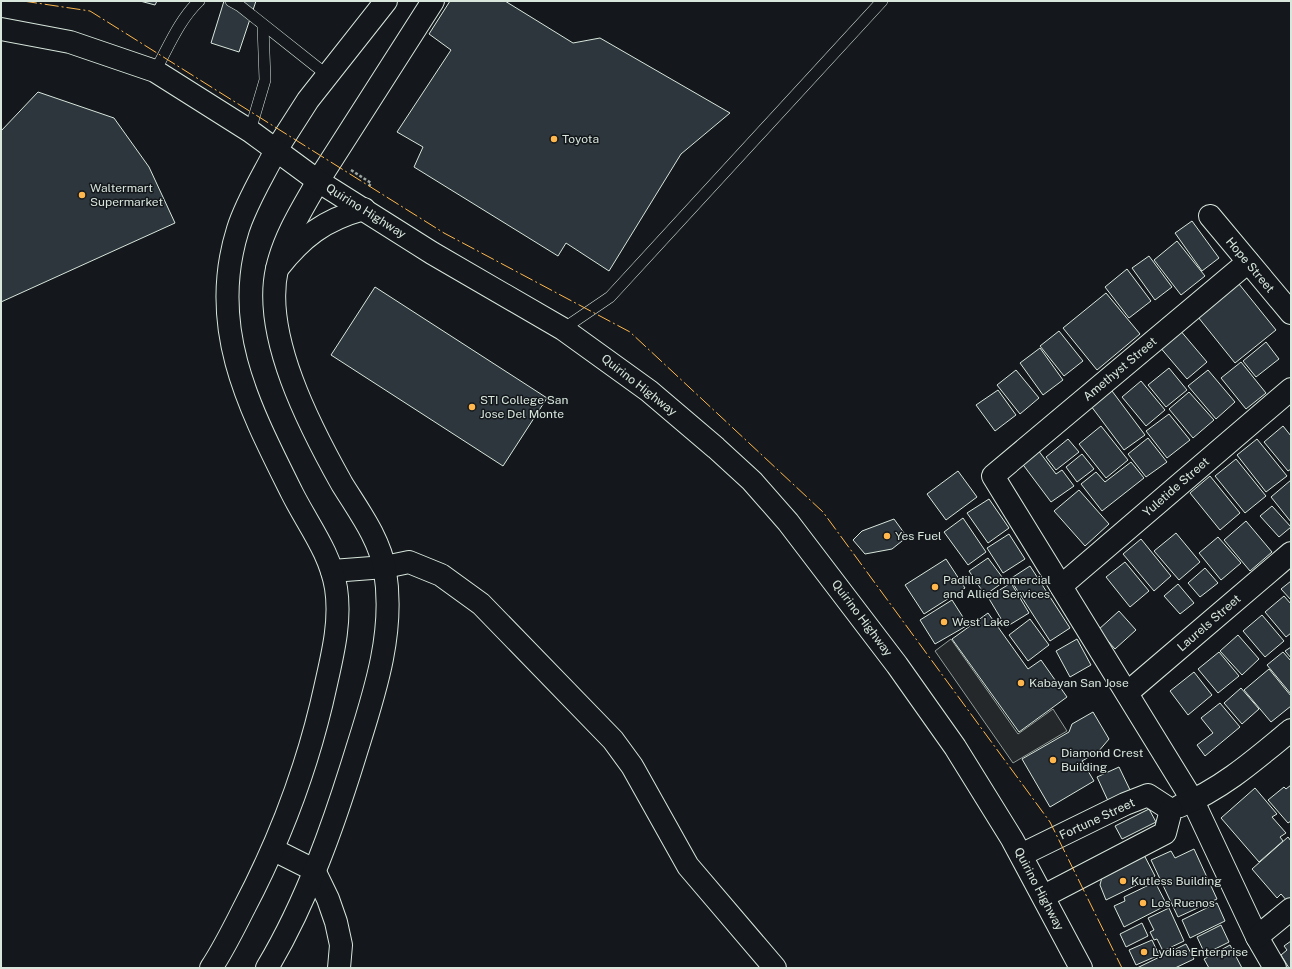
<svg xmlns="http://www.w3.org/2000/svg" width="1292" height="969" font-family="'Public Sans',sans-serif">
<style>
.parking{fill:#24282b;stroke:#939e99}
.building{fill:#2c363c;stroke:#d8e6dc}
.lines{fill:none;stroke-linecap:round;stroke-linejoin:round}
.lane-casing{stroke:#d8e6dc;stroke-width:12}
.street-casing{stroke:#d8e6dc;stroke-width:24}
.secondary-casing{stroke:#d8e6dc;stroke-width:24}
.primary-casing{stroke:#d8e6dc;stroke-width:24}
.path{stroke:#9da8a2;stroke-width:2.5;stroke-dasharray:3 2;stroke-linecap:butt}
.lane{stroke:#14181c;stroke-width:11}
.street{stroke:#14181c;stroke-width:22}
.secondary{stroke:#14181c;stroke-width:22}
.primary{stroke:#14181c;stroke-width:22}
.power{stroke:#ffb74d;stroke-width:1;stroke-dasharray:14 3 2 3;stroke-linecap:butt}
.poi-dot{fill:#ffb74d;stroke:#14181c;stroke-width:1.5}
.labels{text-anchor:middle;stroke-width:3;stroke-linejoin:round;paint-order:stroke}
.poi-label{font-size:12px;fill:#d8e6dc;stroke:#14181c;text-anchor:start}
.street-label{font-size:12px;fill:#d8e6dc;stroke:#14181c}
</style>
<rect width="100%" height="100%" fill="#14181c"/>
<!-- parking -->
<polygon class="parking" points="951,639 1018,734 1053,709 1067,731 1013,763 935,651"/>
<!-- building -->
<g class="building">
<polygon points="140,1 157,1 155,5"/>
<polygon points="224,1 256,1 239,52 211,43"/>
<polygon points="450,1 505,1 573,43 600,38 730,113 681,154 609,271 566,243 558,256 414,167 423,147 397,132 451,50 429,34"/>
<polygon points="38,92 114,118 149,167 175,223 1,302 1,131"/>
<polygon points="1192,221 1219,258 1202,271 1175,233"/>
<polygon points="1177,241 1205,276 1181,295 1154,260"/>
<polygon points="1149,256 1172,287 1155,300 1132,268"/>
<polygon points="1127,269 1151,301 1129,318 1105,287"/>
<polygon points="1239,284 1276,330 1235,363 1198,317"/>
<polygon points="375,287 547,398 503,466 331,355"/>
<polygon points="1106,293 1140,334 1097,370 1063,328"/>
<polygon points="1179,329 1207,362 1187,379 1159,346"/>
<polygon points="1059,331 1083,361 1064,376 1040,346"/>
<polygon points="1266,342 1279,359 1256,377 1243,361"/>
<polygon points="1040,348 1063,380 1043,395 1020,363"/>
<polygon points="1241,362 1266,393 1246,409 1221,378"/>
<polygon points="1169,368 1187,390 1166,407 1148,385"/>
<polygon points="1016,370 1039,398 1020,414 997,385"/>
<polygon points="1208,370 1235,402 1216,419 1188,386"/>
<polygon points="1141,381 1165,410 1146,426 1122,397"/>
<polygon points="998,390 1016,415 995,431 976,405"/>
<polygon points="1112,391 1145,435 1124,450 1091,406"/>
<polygon points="1189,392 1214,420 1193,438 1169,409"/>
<polygon points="1169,414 1190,440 1167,458 1146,431"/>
<polygon points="1101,426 1128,460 1106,478 1079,444"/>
<polygon points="1283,426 1291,436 1291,469 1288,471 1264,442"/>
<polygon points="1148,438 1167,462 1146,477 1128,454"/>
<polygon points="1068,439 1079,452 1056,470 1046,457"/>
<polygon points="1257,439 1287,476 1266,492 1237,455"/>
<polygon points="1038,450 1056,474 1062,470 1074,486 1051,502 1021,462"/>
<polygon points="1082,454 1094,469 1077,482 1066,467"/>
<polygon points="1236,459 1266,496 1245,513 1215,476"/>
<polygon points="1131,462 1144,478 1102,511 1081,484 1096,472 1105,482"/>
<polygon points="958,471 977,497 946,520 927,494"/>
<polygon points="1210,476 1240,513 1220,530 1190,493"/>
<polygon points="1291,480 1291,522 1271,497"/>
<polygon points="1079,490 1109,524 1085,546 1054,511"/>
<polygon points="989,499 1009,528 988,543 967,513"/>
<polygon points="1272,506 1291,527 1279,537 1260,516"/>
<polygon points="963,518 986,552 968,565 944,532"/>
<polygon points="894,519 907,537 892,549 865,554 853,540 862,531"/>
<polygon points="1246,521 1272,552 1250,571 1224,540"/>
<polygon points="1176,533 1200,562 1179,580 1154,551"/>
<polygon points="1009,534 1025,559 1003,573 987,548"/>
<polygon points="1218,537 1241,563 1221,580 1199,553"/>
<polygon points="1141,539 1171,576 1154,591 1123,554"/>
<polygon points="988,558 1005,581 985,595 969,571"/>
<polygon points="946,559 965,588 924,614 905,585"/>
<polygon points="1125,562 1149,591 1130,607 1106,577"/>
<polygon points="1030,566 1070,628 1050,641 1010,579"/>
<polygon points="1205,568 1218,583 1200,597 1188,583"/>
<polygon points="1291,581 1291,600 1281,589"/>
<polygon points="1011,583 1029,613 1006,627 988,597"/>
<polygon points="1178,584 1194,603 1180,614 1164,596"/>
<polygon points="1284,596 1291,604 1291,633 1286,637 1265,612"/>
<polygon points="952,600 968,625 935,644 920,620"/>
<polygon points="1119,611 1136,630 1115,649 1098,630"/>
<polygon points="988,613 1028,669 1041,660 1067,697 1019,732 952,639"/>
<polygon points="1262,615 1284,641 1265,657 1243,631"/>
<polygon points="1030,619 1049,645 1028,661 1009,635"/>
<polygon points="1238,635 1259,659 1242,675 1220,651"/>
<polygon points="1077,639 1091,665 1070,677 1056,651"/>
<polygon points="1291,647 1291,658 1285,651"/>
<polygon points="1219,652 1239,676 1218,693 1198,669"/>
<polygon points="1283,652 1291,661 1291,694 1267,665"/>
<polygon points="1269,669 1291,696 1291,706 1271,722 1244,690"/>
<polygon points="1194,672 1212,695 1188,715 1170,691"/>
<polygon points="1241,688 1259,709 1242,724 1224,703"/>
<polygon points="1220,703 1240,727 1205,756 1197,745 1213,733 1201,718"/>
<polygon points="1093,712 1109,739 1098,752 1082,761 1094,781 1050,807 1022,759 1069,732 1072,724"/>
<polygon points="1119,767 1131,792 1109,803 1097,777"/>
<polygon points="1291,785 1291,821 1288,823 1268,800 1284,787 1286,789"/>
<polygon points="1255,788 1277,814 1272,817 1286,833 1280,837 1283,841 1259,862 1221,818"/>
<polygon points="1149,809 1156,822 1122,839 1115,826"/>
<polygon points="1288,837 1291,841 1291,900 1288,902 1281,894 1277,898 1252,869"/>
<polygon points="1194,849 1217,899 1178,917 1151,860 1171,851 1175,858"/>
<polygon points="1143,853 1155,876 1106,900 1100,885 1103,873"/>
<polygon points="1155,882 1167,905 1124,927 1114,906 1125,901 1124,897"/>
<polygon points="1217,903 1225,921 1190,938 1182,920"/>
<polygon points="1169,908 1184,941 1163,951 1157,939 1154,940 1150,932 1154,930 1148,918"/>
<polygon points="1142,923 1148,936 1126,947 1120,934"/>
<polygon points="1221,925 1229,942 1205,954 1197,937"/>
<polygon points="1152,940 1159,955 1136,965 1129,950"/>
<polygon points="1291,941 1291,968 1289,968 1281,955 1287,950 1284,946"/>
<polygon points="1186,944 1194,959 1175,968 1137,968"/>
<polygon points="1230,945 1242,968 1209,968 1204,959"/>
</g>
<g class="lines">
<!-- lane casing -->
<g class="lane-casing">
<g id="lane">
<polyline points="231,1 240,6 327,75"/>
<path d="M155 71C168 48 179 20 199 1"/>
<polyline points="250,131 265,80 263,26"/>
<polyline points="563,329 610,297 882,1"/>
</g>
</g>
<!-- street casing -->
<g class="street-casing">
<g id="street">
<polyline points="1210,216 1291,313"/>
<polyline points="1248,262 993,476 1193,801 1257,937 1275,968"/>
<polyline points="332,571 385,567 409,562 441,575 481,604 613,740 632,766 688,866 775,968"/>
<polyline points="1061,586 1291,389"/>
<polyline points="1127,693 1291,553"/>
<path d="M1180 806C1222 789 1256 759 1291 730"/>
<polyline points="274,850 314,870 328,899 336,922 341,945 339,968"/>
<polyline points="1021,855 1125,804 1148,795 1171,810"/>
<polyline points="1044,896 1165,833 1171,810"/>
<polyline points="1257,937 1291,909"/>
<path d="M211 968C223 950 233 930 243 910 281 838 309 763 326 684 333 653 341 620 336 588 330 552 308 525 292 493 249 407 207 327 238 229 247 201 263 176 276 150"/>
<path d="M267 968C307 901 334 824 357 749 375 692 395 631 385 571 380 539 358 510 342 484 310 427 262 335 277 269 284 237 302 209 318 181"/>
</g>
</g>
<!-- secondary casing -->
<g class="secondary-casing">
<g id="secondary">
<polyline points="276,150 308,100 386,1"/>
<polyline points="318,181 433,1"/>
</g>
</g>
<!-- primary casing -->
<g class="primary-casing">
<g id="primary">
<polyline points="1,29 70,42 155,71 250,131 318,181 432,253 563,329 649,391 716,448 752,481 788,522 897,665 955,747 1012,839 1081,968"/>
<path d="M277 269C302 237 324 220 364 209"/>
</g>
</g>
<!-- path -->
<polyline class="path" points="351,170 371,183 369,186"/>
<!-- lane -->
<use href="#lane" class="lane"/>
<!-- street -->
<use href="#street" class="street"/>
<!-- secondary -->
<use href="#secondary" class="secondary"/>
<!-- primary -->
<use href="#primary" class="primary"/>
<!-- power -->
<polyline class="power" points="23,1 90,11 444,233 630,332 823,512 1050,822 1122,968"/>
</g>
<!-- markers -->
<g class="poi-dot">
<circle cx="554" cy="139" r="4"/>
<circle cx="82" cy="195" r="4"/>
<circle cx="472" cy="407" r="4"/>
<circle cx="887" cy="536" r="4"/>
<circle cx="935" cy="587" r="4"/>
<circle cx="944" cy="622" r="4"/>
<circle cx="1021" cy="683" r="4"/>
<circle cx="1053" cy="760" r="4"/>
<circle cx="1123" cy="881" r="4"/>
<circle cx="1143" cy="903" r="4"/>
<circle cx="1144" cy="952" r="4"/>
</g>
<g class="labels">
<!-- poi labels -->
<g class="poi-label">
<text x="562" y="143">Toyota</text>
<text x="90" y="192">Waltermart<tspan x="90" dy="14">Supermarket</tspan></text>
<text x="480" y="404">STI College San<tspan x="480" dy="14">Jose Del Monte</tspan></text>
<text x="895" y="540">Yes Fuel</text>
<text x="943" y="584">Padilla Commercial<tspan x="943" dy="14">and Allied Services</tspan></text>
<text x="952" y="626">West Lake</text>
<text x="1029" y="687">Kabayan San Jose</text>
<text x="1061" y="757">Diamond Crest<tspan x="1061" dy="14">Building</tspan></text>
<text x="1131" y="885">Kutless Building</text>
<text x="1151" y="907">Los Ruenos</text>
<text x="1152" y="956">Lydias Enterprise</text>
</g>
<!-- street labels -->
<g class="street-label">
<text transform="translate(366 211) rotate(32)" y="4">Quirino Highway</text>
<text transform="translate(1250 265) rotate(50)" y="4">Hope Street</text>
<text transform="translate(1120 369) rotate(-40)" y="4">Amethyst Street</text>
<text transform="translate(639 385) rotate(38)" y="4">Quirino Highway</text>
<text transform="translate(1176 487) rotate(-41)" y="4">Yuletide Street</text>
<text transform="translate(862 618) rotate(53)" y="4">Quirino Highway</text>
<text transform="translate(1209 623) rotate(-41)" y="4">Laurels Street</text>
<text transform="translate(1097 819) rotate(-25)" y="4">Fortune Street</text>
<text transform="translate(1039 889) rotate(62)" y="4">Quirino Highway</text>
</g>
</g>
<!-- border -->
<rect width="1292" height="969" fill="none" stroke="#d8e6dc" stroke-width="4"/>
</svg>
